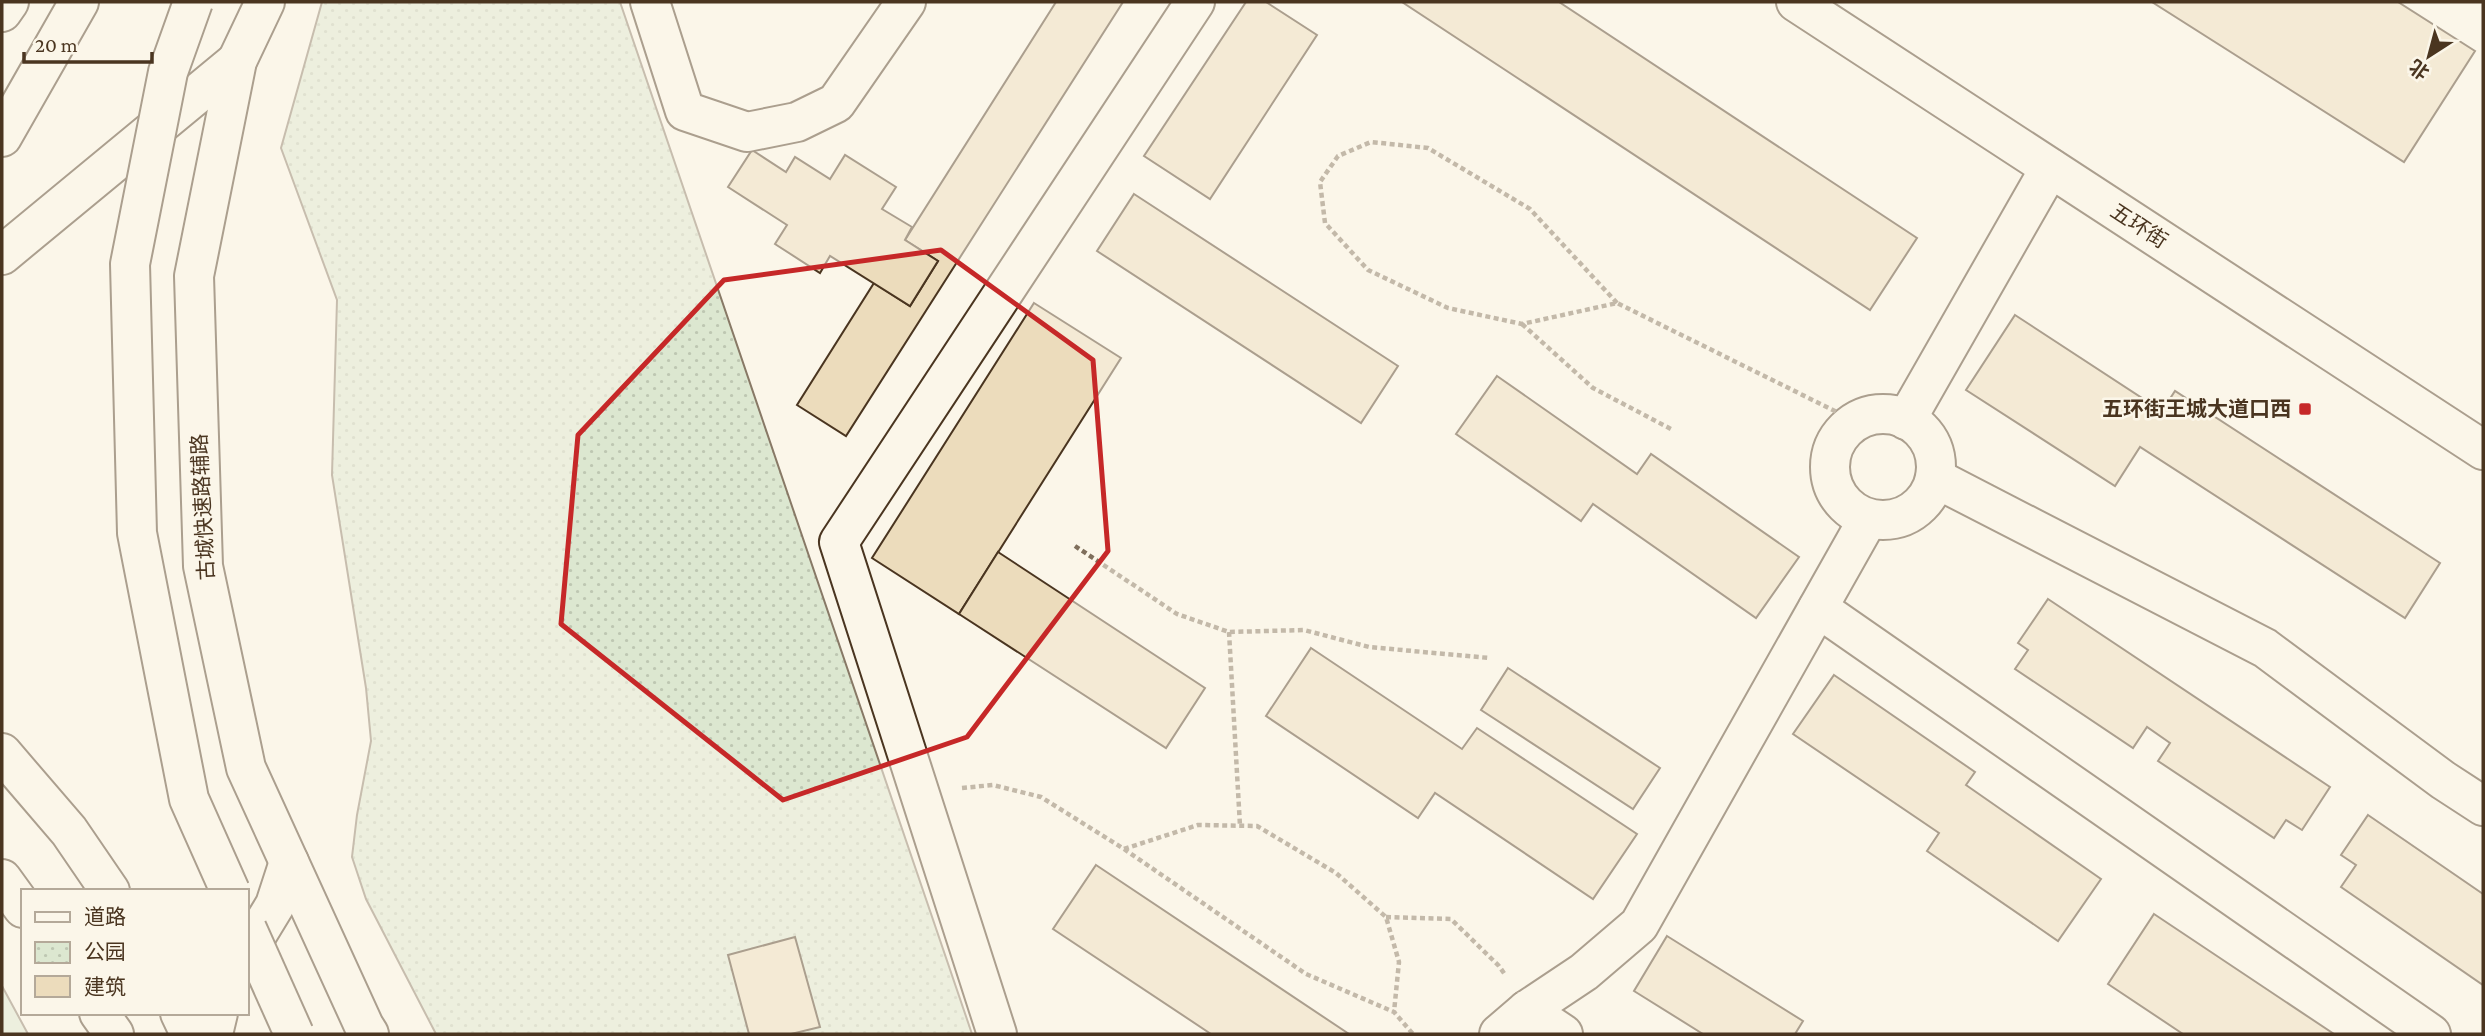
<svg xmlns="http://www.w3.org/2000/svg" width="2485" height="1036" font-family="'Crimson Pro','Noto Sans SC',serif">
<style>
.grass{fill:#dce7d0;stroke:#887966;stroke-width:2}
.park{fill:url(#park-dots);stroke:#887966;stroke-width:2}
.building{fill:#ecdcbc;stroke:#4a3520;stroke-width:2}
.lines{fill:none;stroke-linecap:round;stroke-linejoin:round}
.minor-casing{stroke:#4a3520;stroke-width:42}
.major-casing{stroke:#4a3520;stroke-width:42}
.highway-casing{stroke:#4a3520;stroke-width:42}
.path{stroke:#7f6f5c;stroke-width:4.5;stroke-dasharray:5 3.5;stroke-linecap:butt}
.minor{stroke:#fbf6e9;stroke-width:38}
.major{stroke:#fbf6e9;stroke-width:38}
.highway{stroke:#fbf6e9;stroke-width:38}
.highway-bridge-casing{stroke:#4a3520;stroke-width:42;stroke-linecap:butt}
.highway-bridge{stroke:#fbf6e9;stroke-width:38}
.marked{fill:none;stroke:#c62828;stroke-width:5;stroke-linejoin:round}
.poi-dot{fill:#c62828;stroke:#fbf6e9;stroke-width:2.5}
.labels{text-anchor:middle;stroke-width:5;stroke-linejoin:round;paint-order:stroke}
.street-label{font-size:21px;fill:#4a3520;stroke:#fbf6e9}
.poi-label{font-size:21px;font-weight:bold;fill:#4a3520;stroke:#fbf6e9;text-anchor:end}
</style>
<defs>
<pattern id="park-dots" width="8" height="8" patternUnits="userSpaceOnUse" patternTransform="scale(1.75)"><rect width="8" height="8" fill="#dce7d0"/><path d="M2 2h.1M6 6h.1" fill="none" stroke="#bec7b2" stroke-width="1.8" stroke-linecap="round"/></pattern>
</defs>
<rect width="100%" height="100%" fill="#fbf6e9"/>
<!-- grass -->
<polygon class="grass" points="2,986 28,1034 2,1034"/>
<!-- park -->
<polygon class="park" points="322,2 620,2 972,1034 436,1034 366,899 352,857 357,815 371,741 366,688 332,475 337,300 281,148"/>
<!-- building -->
<g class="building">
<polygon points="1056,2 1123,2 846,436 797,405 874,283 910,306 938,261 905,240"/>
<polygon points="1246,2 1266,2 1317,35 1210,199 1144,156"/>
<polygon points="1402,2 1559,2 1917,238 1870,310"/>
<polygon points="2152,2 2398,2 2475,51 2404,162"/>
<polygon points="752,150 786,172 795,157 830,179 845,155 896,187 882,209 912,227 905,240 938,261 910,306 830,256 820,273 775,244 787,225 728,187"/>
<polygon points="1134,194 1398,366 1361,423 1097,251"/>
<polygon points="1034,303 1121,358 959,614 872,558"/>
<polygon points="2015,315 2162,411 2175,391 2440,563 2405,618 2140,447 2115,486 1966,390"/>
<polygon points="1497,376 1637,474 1651,454 1799,557 1756,618 1593,504 1581,521 1456,434"/>
<polygon points="998,552 1205,688 1166,748 959,614"/>
<polygon points="2048,599 2330,787 2302,830 2286,820 2274,838 2158,761 2170,743 2147,727 2133,748 2015,669 2028,650 2018,643"/>
<polygon points="1311,648 1462,749 1477,728 1637,834 1593,899 1435,793 1418,818 1266,716"/>
<polygon points="1508,668 1660,768 1633,809 1481,710"/>
<polygon points="1834,675 1975,772 1966,785 2101,879 2058,941 1927,851 1939,833 1793,734"/>
<polygon points="2368,815 2483,894 2483,985 2341,887 2356,865 2341,855"/>
<polygon points="1096,865 1349,1034 1211,1034 1053,929"/>
<polygon points="2154,914 2334,1034 2183,1034 2108,984"/>
<polygon points="1667,936 1803,1021 1795,1034 1703,1034 1634,991"/>
<polygon points="795,937 820,1027 791,1034 749,1034 728,955"/>
</g>
<g class="lines">
<!-- minor casing -->
<g class="minor-casing">
<g id="minor">
<polyline points="650,2 685,111 747,132 797,122 836,103 906,2"/>
<polyline points="1796,2 2483,450"/>
<circle cx="1883" cy="467" r="53"/>
<polyline points="1906,420 2050,168"/>
<polyline points="1935,478 2265,648 2443,780 2483,806"/>
<polyline points="1818,608 2431,1034"/>
<polyline points="1527,1010 1563,1034"/>
<polyline points="997,1034 839,542 1195,2"/>
<polyline points="1499,1034 1527,1010 1584,972 1639,925 1868,519"/>
</g>
</g>
<!-- major casing -->
<g class="major-casing">
<g id="major">
<polyline points="265,2 237,61 194,276 203,566 246,768 364,1026 369,1034"/>
<polyline points="2,255 237,61"/>
<polyline points="2,753 69,831 110,891"/>
<polyline points="2,879 23,908"/>
<polyline points="247,951 275,905 289,862"/>
<polyline points="99,1013 114,1034"/>
<polyline points="180,1013 190,1034"/>
<polyline points="213,1034 218,1013"/>
</g>
</g>
<!-- highway casing -->
<g class="highway-casing">
<g id="highway">
<polyline points="2,12 9,2"/>
<polyline points="2,137 79,2"/>
</g>
</g>
<!-- path -->
<g class="path">
<polyline points="1617,303 1530,209 1428,148 1371,142 1338,156 1320,182 1325,223 1368,270 1448,308 1522,324 1617,303 1855,421"/>
<polyline points="1522,324 1593,388 1671,429"/>
<polyline points="1075,546 1177,614 1229,632 1304,630 1369,647 1489,658"/>
<polyline points="1229,632 1240,826"/>
<polyline points="962,788 993,785 1041,797 1124,849 1306,974 1394,1012 1413,1034"/>
<polyline points="1124,849 1198,825 1257,826 1336,873 1386,917 1399,962 1394,1012"/>
<polyline points="1386,917 1451,919 1499,966 1506,976"/>
</g>
<!-- minor -->
<use href="#minor" class="minor"/>
<!-- major -->
<use href="#major" class="major"/>
<!-- highway -->
<use href="#highway" class="highway"/>
<!-- highway-bridge casing -->
<g class="highway-bridge-casing">
<g id="highway-bridge">
<polyline points="193,2 168,72 130,264 137,533 189,799 230,891"/>
<polyline points="247,929 294,1034"/>
</g>
</g>
<!-- highway-bridge -->
<use href="#highway-bridge" class="highway-bridge"/>
</g>
<!-- marked area -->
<path d="M0 0H2485V1036H0ZM941 250 1093 360 1108 551 967 737 783 800 561 624 578 435 724 280Z" fill="#fbf6e9" fill-opacity=".55" fill-rule="evenodd"/>
<path class="marked" d="M941 250 1093 360 1108 551 967 737 783 800 561 624 578 435 724 280Z"/>
<!-- markers -->
<rect class="poi-dot" x="2298" y="402" width="14" height="14" rx="3.5"/>
<g class="labels">
<!-- street labels -->
<g class="street-label">
<text transform="translate(2139 226) rotate(33)" y="7">五环街</text>
<text transform="translate(203 507) rotate(-93)" y="7">古城快速路辅路</text>
</g>
<!-- poi labels -->
<g class="poi-label">
<text x="2291" y="416">五环街王城大道口西</text>
</g>
</g>
<!-- border -->
<rect width="2485" height="1036" fill="none" stroke="#4a3520" stroke-width="7"/>
<!-- legend -->
<rect x="21" y="889" width="228" height="126" fill="#fbf6e9" stroke="#b4a999" stroke-width="2"/>
<rect x="35" y="912" width="35" height="10" fill="#fbf6e9" stroke="#b4a999" stroke-width="2"/>
<text x="84" y="924" font-size="21" fill="#4a3520">道路</text>
<rect x="35" y="942" width="35" height="21" fill="url(#park-dots)" stroke="#b4a999" stroke-width="2"/>
<text x="84" y="959" font-size="21" fill="#4a3520">公园</text>
<rect x="35" y="976" width="35" height="21" fill="#ecdcbc" stroke="#b4a999" stroke-width="2"/>
<text x="84" y="994" font-size="21" fill="#4a3520">建筑</text>
<!-- north arrow -->
<g transform="translate(2429 56) rotate(216)" stroke="#fbf6e9" stroke-width="5" paint-order="stroke">
<path d="M0-5L12 26L0 18L-12 26Z" fill="#4a3520"/>
<text y="-10" font-size="19" font-weight="bold" text-anchor="middle" fill="#4a3520">北</text>
</g>
<!-- scale -->
<path d="M24 52v10h128v-10" fill="none" stroke="#4a3520" stroke-width="3.5"/>
<text x="35" y="52" font-size="21" fill="#4a3520" stroke="#fbf6e9" stroke-width="5" paint-order="stroke">20 m</text>
</svg>
